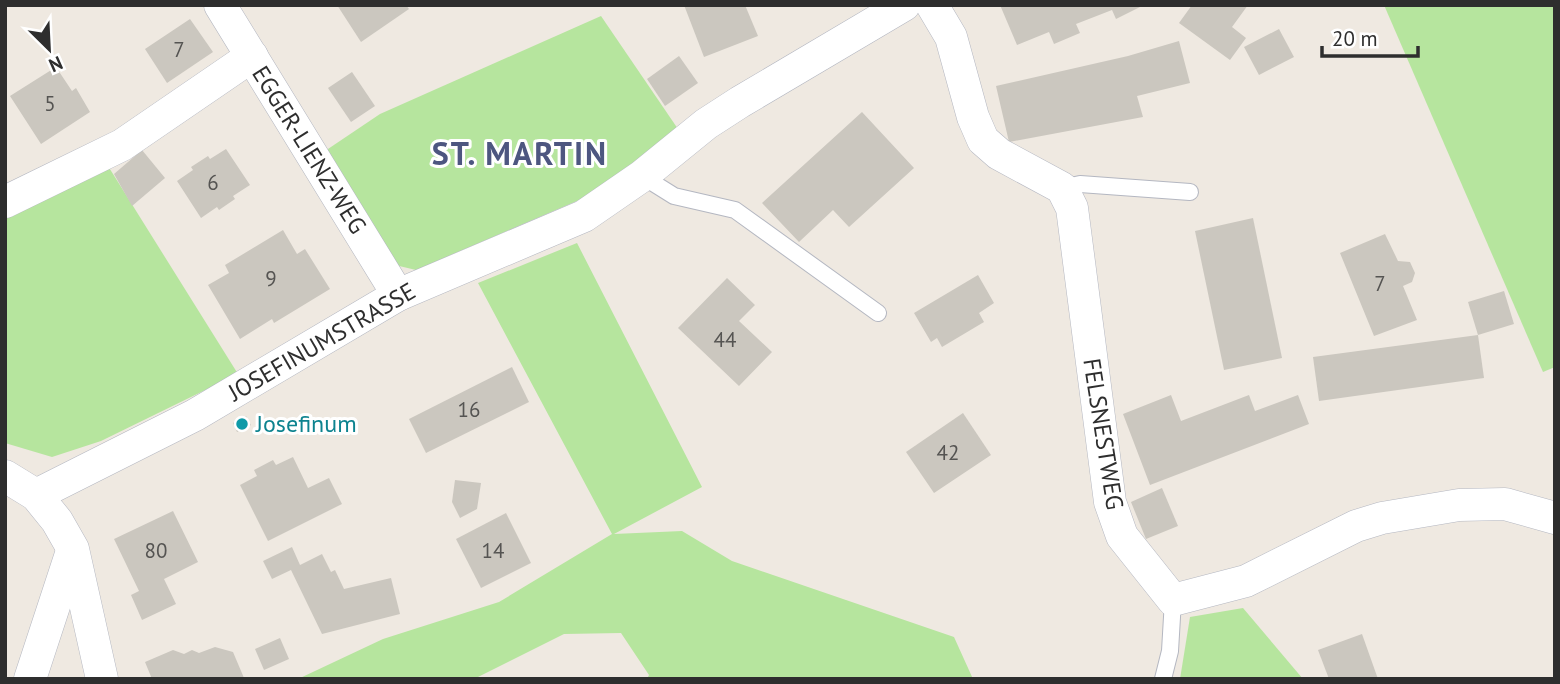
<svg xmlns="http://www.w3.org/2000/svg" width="1560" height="684" font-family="'PT Sans',sans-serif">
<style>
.green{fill:#b6e59e}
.building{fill:#cbc7bf}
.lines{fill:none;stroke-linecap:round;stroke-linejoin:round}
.lane-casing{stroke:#b4b7c1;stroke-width:18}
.street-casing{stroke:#b4b7c1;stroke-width:33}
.lane{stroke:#fff;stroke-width:16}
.street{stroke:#fff;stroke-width:32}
.culture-dot{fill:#0f9aa8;stroke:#fff;stroke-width:2.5}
.labels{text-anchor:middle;stroke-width:6;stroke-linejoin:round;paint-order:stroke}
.number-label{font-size:21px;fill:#555452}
.street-label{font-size:24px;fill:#2e2e2e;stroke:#fff}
.culture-label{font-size:24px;fill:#0d838f;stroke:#fff;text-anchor:start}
.district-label{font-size:32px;font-weight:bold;letter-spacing:2px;fill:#4d5680;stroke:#fff}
</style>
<rect width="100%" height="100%" fill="#efe9e1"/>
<!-- green -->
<g class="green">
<polygon points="1384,5 1555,5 1555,367 1543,372"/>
<polygon points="601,16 678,129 591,195 416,270 395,265 325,151 380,114"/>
<polygon points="108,166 238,374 101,441 52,457 5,443 5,218"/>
<polygon points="577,243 702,487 614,534 682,531 732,561 954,637 973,679 647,679 649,675 621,633 564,634 474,679 298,679 383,639 499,602 612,534 478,283"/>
<polygon points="1243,608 1303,679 1180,679 1190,617"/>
</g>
<!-- building -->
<g class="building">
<polygon points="337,5 406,5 409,9 361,42"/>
<polygon points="684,5 745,5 758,36 704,57"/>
<polygon points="1000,5 1139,5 1140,7 1116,19 1112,10 1076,24 1080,33 1054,44 1049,32 1017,45"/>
<polygon points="1192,5 1248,5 1232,27 1246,38 1230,60 1179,23"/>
<polygon points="190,19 213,52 167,83 145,49"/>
<polygon points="1279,29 1294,57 1259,75 1244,47"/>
<polygon points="1179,41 1190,83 1137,96 1143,117 1009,142 996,86 1128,56"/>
<polygon points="679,56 698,83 665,106 647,79"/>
<polygon points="56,67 72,91 76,88 90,112 41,144 10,96"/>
<polygon points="352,72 375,106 351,122 328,88"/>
<polygon points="862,112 914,168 849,227 833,210 799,242 762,203"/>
<polygon points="226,149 250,185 233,196 235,199 219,210 217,207 201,218 177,181 193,170 191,167 208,156 210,159"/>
<polygon points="142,150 165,178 132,206 114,174"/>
<polygon points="1253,218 1282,358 1224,370 1195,231"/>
<polygon points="283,230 297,254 305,249 330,289 274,323 272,319 240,339 208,285 229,273 225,265"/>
<polygon points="1385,234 1398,261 1410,262 1415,273 1412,282 1403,286 1417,320 1374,336 1340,253"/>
<polygon points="978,275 994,303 979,313 984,322 942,347 937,338 931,342 914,313"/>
<polygon points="727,278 755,305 739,321 772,352 739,386 678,328"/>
<polygon points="1504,291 1514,324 1478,335 1468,302"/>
<polygon points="1478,335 1484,378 1319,401 1313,357"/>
<polygon points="512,367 529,402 426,453 409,419"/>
<polygon points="1171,395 1181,421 1249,395 1255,411 1298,395 1309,424 1150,485 1123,414"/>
<polygon points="963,413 991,455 934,493 906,452"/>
<polygon points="246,416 251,425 237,432 233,423"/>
<polygon points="293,457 308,488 329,478 342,504 268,541 240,485 257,476 254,470 273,460 276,465"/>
<polygon points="455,480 481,483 477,509 460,518 452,502"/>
<polygon points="1162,488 1178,526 1146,539 1131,502"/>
<polygon points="173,511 198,562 164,579 176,604 142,620 131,595 139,591 114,539"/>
<polygon points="506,513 531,563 481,588 456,539"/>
<polygon points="292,547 300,565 322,554 331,572 335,570 344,589 391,578 400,614 322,634 291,570 272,579 263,561"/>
<polygon points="1362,634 1378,679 1329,679 1318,650"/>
<polygon points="280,638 289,659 264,670 255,649"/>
<polygon points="215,647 233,652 244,678 152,679 145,662 173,650 184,654 192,650 199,653"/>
</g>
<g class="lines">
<!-- lane casing -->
<g class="lane-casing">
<g id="lane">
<polyline points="642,176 674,196 735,210 878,313"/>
<polyline points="1062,188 1080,184 1190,192"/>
<polyline points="1163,679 1170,651 1173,600"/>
</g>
</g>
<!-- street casing -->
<g class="street-casing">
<g id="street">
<polyline points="220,5 398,295"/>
<polyline points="932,5 951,37 973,117 983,140 999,154 1062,188 1072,208 1110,502 1122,536 1173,600 1246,581 1356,526 1382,518 1459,505 1505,504 1555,518"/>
<polyline points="5,202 122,145 252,56"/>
<polyline points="5,476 36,495 57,521 73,549 102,679"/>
<polyline points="36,495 195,415 398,295 584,216 642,176 706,124 740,102 904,5"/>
<polyline points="30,679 72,551"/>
</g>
</g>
<!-- lane -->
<use href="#lane" class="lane"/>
<!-- street -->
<use href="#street" class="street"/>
</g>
<!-- markers -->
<circle class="culture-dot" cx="242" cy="424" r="7"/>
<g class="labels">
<!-- number labels -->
<g class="number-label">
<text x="179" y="57">7</text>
<text x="50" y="111">5</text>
<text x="213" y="190">6</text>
<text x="271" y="286">9</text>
<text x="1380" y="291">7</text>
<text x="725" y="347">44</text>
<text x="469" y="417">16</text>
<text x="948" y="460">42</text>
<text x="156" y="558">80</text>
<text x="493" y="558">14</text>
</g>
<!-- street labels -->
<g class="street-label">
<text transform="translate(309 150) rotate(58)" y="8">EGGER-LIENZ-WEG</text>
<text transform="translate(322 342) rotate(-30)" y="8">JOSEFINUMSTRASSE</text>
<text transform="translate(1103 434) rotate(81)" y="8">FELSNESTWEG</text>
</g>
<!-- culture labels -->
<g class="culture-label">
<text x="256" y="432">Josefinum</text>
</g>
<!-- district labels -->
<g class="district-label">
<text x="520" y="165">ST. MARTIN</text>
</g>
</g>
<!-- border -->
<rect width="1560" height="684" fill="none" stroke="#2e2e2e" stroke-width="14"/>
<!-- north arrow -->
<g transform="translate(49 49) rotate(156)" stroke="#ffffff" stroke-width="5" paint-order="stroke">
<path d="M0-5L12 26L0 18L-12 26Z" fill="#2e2e2e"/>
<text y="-10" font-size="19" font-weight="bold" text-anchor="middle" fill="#2e2e2e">N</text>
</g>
<!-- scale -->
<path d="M1322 46v10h96v-10" fill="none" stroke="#2e2e2e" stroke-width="3.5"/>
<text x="1332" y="46" font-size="21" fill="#2e2e2e" stroke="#ffffff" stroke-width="5" paint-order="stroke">20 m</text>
</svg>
